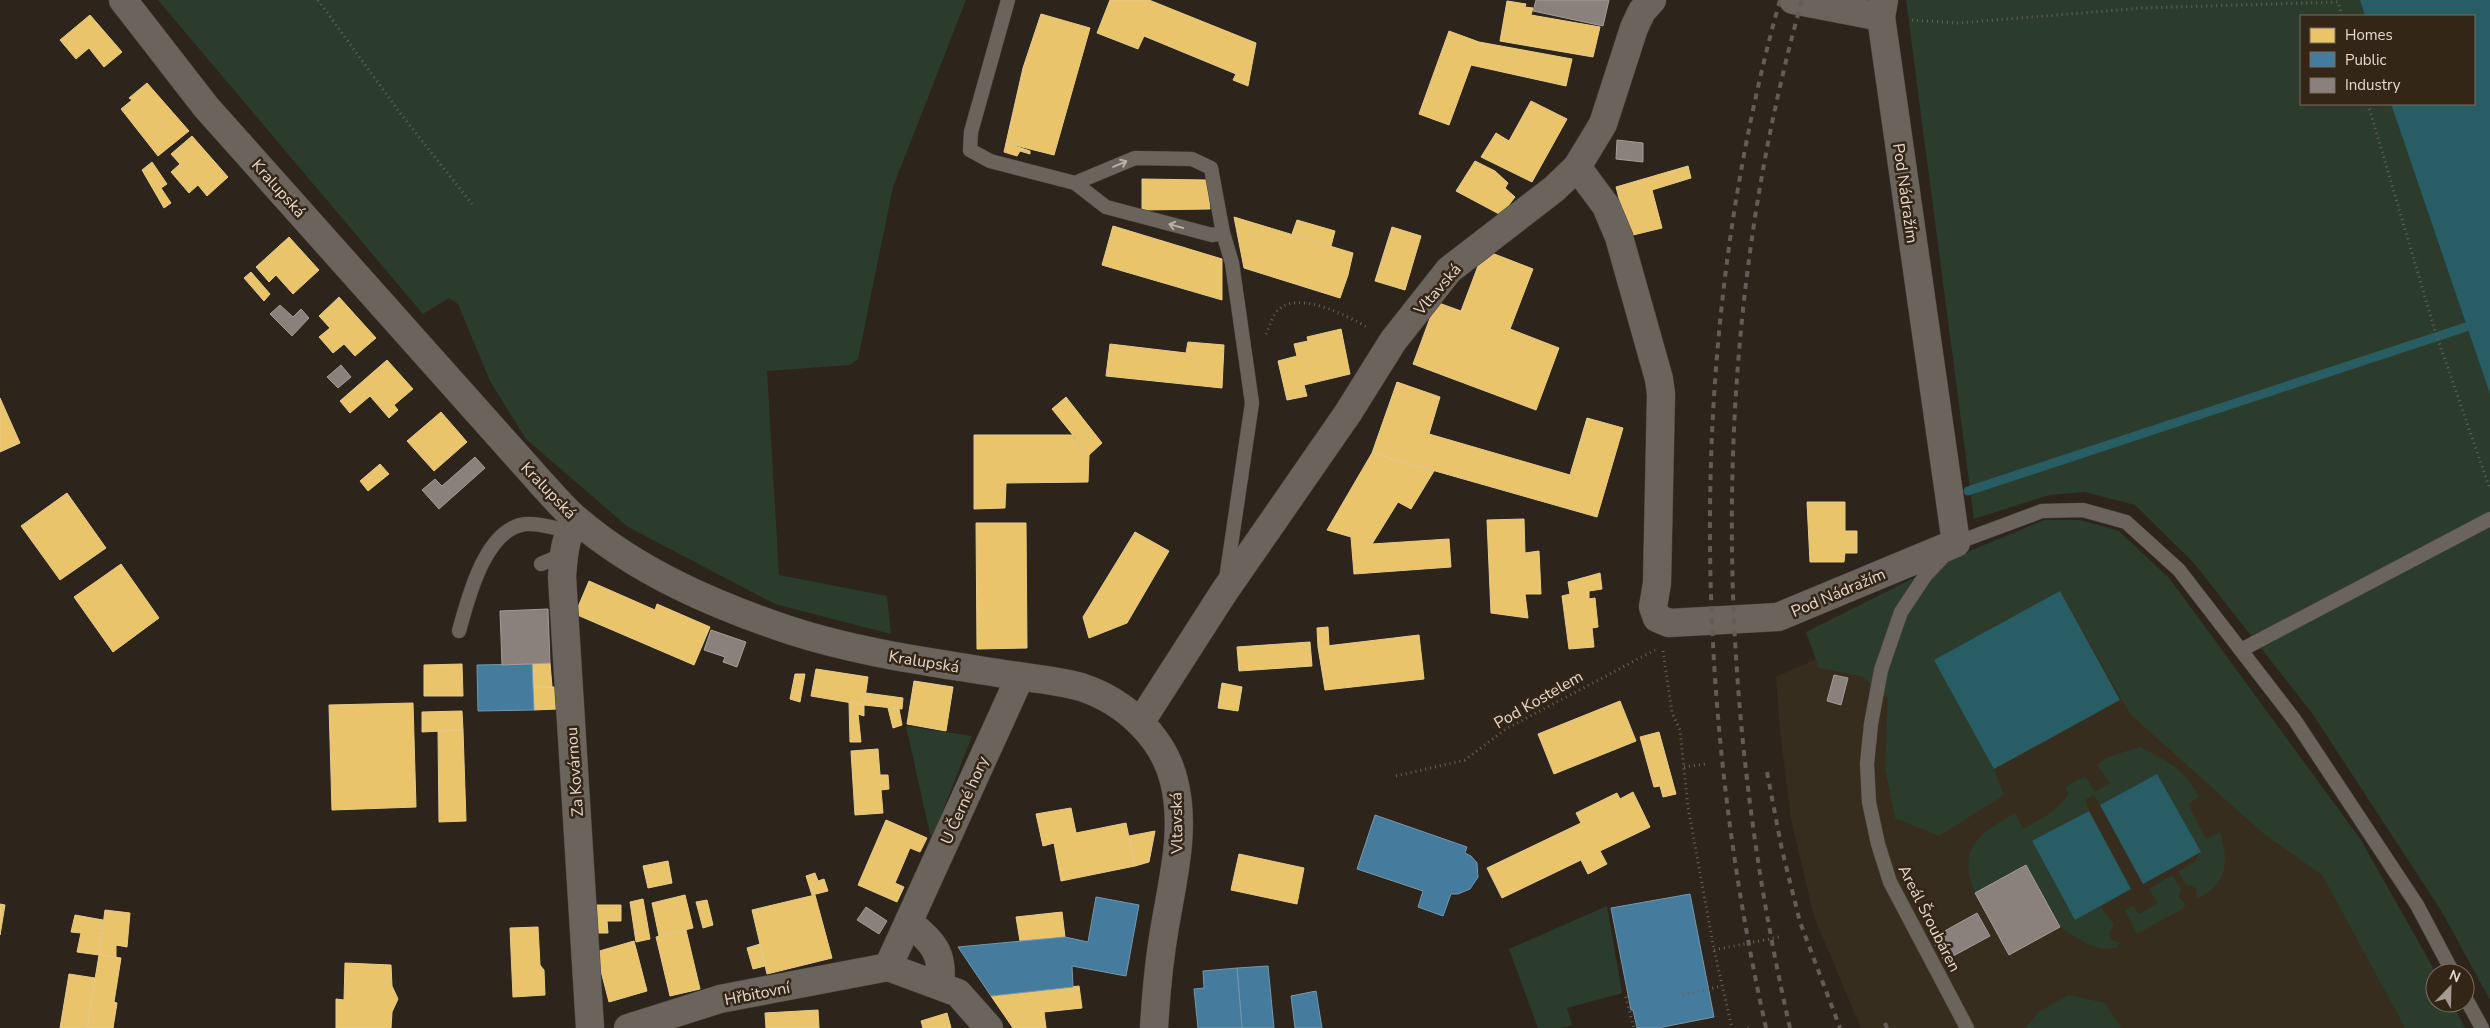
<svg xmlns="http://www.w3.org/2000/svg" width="2490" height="1028" font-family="'Nunito Sans',sans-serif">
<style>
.industrial{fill:#372d1f}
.green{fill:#2c3c2c}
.water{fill:#285d64}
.homes{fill:#e9c46a;stroke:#e7cb89}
.public{fill:#457b9d;stroke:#7498ac}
.industry{fill:#8a817c;stroke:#a49c95}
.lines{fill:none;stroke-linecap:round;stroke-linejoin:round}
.stream{stroke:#285d64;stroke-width:9}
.lane-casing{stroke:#49433c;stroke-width:15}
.street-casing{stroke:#49433c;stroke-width:29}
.secondary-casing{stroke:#49433c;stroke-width:29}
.path{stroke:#68615b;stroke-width:3;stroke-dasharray:1 4;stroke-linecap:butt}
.lane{stroke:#6a645d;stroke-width:14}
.street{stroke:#6a645d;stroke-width:28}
.secondary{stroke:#6a645d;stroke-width:28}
.rail{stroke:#635c57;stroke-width:4;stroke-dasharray:6 6;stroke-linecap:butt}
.oneway{stroke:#b8b1a8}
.labels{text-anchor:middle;stroke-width:5;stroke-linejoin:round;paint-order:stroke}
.street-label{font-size:16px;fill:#e2dad0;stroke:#332616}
</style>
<rect width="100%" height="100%" fill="#2d251c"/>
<!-- industrial -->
<polygon class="industrial" points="2080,542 2322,875 2405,1028 1861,1028 1814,917 1791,819 1780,730 1776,677"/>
<!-- green -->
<g class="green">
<polygon points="158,0 966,0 893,187 858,359 850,365 767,371 779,575 887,596 891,634 775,604 628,527 526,439 490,381 458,304 449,298 423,314"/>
<polygon points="1906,0 2360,0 2365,16 2301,16 2301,104 2391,104 2490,394 2490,1000 2442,912 2312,713 2193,562 2135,505 2085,492 2049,495 1974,519"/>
<polygon points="2044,520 2080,520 2119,531 2170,579 2361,840 2436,973 2435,1003 2452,1003 2465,1028 2405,1028 2322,875 2264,834 2130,714 2060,591 1994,769 2004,795 1939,836 1895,818 1885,768 1888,698 1861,676 1819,668 1806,632 1960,555"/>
<polygon points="906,726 972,736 933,836 930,834"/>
<path d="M2140 747C2168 762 2184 768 2199 797L2188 804 2206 839 2220 832C2229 862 2228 883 2197 899V890L2192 886 2186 885 2178 871 2195 862 2200 852 2157 774 2100 805 2094 795 2085 800 2089 811 2032 842 2075 920 2100 906 2114 925 2109 933 2111 940 2120 943 2116 948 2101 949 2085 943 2060 927 2026 866 1975 893C1957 848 1978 835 2015 813L2023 829C2041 819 2057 811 2069 794L2065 787 2085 776 2095 792 2110 783 2097 765 2108 757Z"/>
<polygon points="2172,875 2181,889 2179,898 2186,904 2182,909 2137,934 2125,910 2133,906 2139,914 2158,903 2149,889"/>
<polygon points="1607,906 1622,993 1567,1008 1572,1025 1560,1028 1538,1028 1509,949"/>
<polygon points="2069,995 2105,1003 2121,1028 2025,1028 2040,1011"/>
</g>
<!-- water -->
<g class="water">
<polygon points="2360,0 2490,0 2490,394 2391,104 2474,104 2474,16 2365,16"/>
<polygon points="2060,591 2120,700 1994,769 1934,660"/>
<polygon points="2157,774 2201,852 2143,884 2100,805"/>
<polygon points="2089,811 2131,889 2075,920 2032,841"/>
</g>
<!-- homes -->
<g class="homes">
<polygon points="1110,0 1149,0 1256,43 1248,86 1233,80 1236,74 1144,36 1138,49 1097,33"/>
<polygon points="1507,1 1526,4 1525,7 1533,8 1531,15 1600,27 1593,57 1500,41"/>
<polygon points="1041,14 1090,28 1054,155 1006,143 1023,68"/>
<polygon points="90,15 122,52 104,67 89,48 76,59 60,40"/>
<polygon points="1449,31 1479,42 1572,59 1566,86 1471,65 1449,125 1419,114"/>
<polygon points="147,83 189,131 158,156 121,109 132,100 129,98"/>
<polygon points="1531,101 1567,119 1532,182 1481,157 1496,133 1509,141"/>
<polygon points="192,136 228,177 207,196 198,185 189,193 171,172 180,164 171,154"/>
<polygon points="1006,143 1030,151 1030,154 1020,151 1017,156 1004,152"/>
<polygon points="1475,161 1495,171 1508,183 1505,188 1515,197 1501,215 1456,191"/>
<polygon points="152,162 167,184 161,188 171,203 164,208 142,170"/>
<polygon points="1688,166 1691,178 1652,190 1662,228 1629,236 1616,187"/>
<polygon points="1142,179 1207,180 1210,209 1142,210"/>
<polygon points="1234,217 1353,253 1348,275 1340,298 1244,268"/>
<polygon points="1297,220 1335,231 1331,246 1292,234"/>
<polygon points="1113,226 1222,259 1222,300 1102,265"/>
<polygon points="1392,227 1421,236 1405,290 1375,281"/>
<polygon points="289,237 319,270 293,294 276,275 269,282 256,267"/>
<polygon points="1484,250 1533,269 1510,329 1559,348 1536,410 1413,364 1436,302 1461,311"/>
<polygon points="251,272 270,294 264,301 244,278"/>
<polygon points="339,297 376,338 355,356 344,344 333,353 319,337 330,328 319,316"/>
<polygon points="1341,329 1350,374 1304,385 1307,396 1287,400 1278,361 1297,356 1294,344 1308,341 1307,337"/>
<polygon points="1188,342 1224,345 1222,388 1106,376 1110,344 1186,353"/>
<polygon points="387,360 413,389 394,405 398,410 389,418 370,396 350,413 340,401"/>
<polygon points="1397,382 1440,397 1429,434 1570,475 1587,418 1623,428 1597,517 1372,453"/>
<polygon points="1066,397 1102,443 1089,455 1052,409"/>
<polygon points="0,398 20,443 0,452"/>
<polygon points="441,412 467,442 434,471 407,441"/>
<polygon points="974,435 1072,435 1089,455 1088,482 1006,483 1005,508 974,509"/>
<polygon points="1372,453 1434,471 1411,509 1398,502 1372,544 1449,539 1451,567 1354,574 1351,537 1327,530"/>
<polygon points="380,464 389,474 368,491 360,481"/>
<polygon points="67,493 106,548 60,580 21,526"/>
<polygon points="1807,502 1845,502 1845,531 1857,531 1857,553 1845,553 1844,562 1810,562"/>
<polygon points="1524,519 1525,553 1539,551 1541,594 1525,594 1528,618 1491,613 1487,520"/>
<polygon points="976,523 1026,523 1027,648 977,649"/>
<polygon points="1135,532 1169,551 1127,623 1089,638 1083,617"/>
<polygon points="121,564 159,618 113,652 74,597"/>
<polygon points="1600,573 1602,589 1589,591 1589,599 1595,598 1598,627 1592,628 1594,647 1569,649 1562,596 1570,594 1568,582"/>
<polygon points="589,581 655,610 657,604 710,627 694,665 575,614"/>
<polygon points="1328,627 1329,645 1318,647 1317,628"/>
<polygon points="1419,635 1424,679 1325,690 1318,647"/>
<polygon points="1310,642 1312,666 1239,671 1237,647"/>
<polygon points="550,663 552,687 533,687 532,664"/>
<polygon points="462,664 463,696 424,696 424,665"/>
<polygon points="816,669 868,677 864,705 811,696"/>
<polygon points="795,674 805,674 800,702 790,699"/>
<polygon points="914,681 953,687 946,731 907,724"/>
<polygon points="1222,683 1242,687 1238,711 1218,708"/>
<polygon points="533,687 558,687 558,709 534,710"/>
<polygon points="866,693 903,698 902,709 864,705"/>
<polygon points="1620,701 1636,741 1554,774 1538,734"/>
<polygon points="849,702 864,705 864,716 858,714 861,742 850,742"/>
<polygon points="413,703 416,807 332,810 329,705"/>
<polygon points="888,708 899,709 902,725 893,728"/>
<polygon points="462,711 463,730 422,732 422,712"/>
<polygon points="463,730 466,821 439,822 438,731"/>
<polygon points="1659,732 1676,794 1663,797 1660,786 1654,787 1640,737"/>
<polygon points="878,749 880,775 888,775 889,789 881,790 883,813 855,815 851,751"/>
<polygon points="1633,792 1650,827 1600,851 1607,864 1588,874 1581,860 1502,898 1487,868 1581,823 1576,813 1617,793 1620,799"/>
<polygon points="1071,808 1076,833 1126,823 1135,866 1061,881 1054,843 1043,846 1036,814"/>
<polygon points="886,820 927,838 920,852 910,848 895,883 904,887 897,902 858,885"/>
<polygon points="1155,831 1149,862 1135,866 1129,836"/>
<polygon points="1239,854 1304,868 1297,904 1231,890"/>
<polygon points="668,861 672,883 648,888 643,866"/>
<polygon points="815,873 818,881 824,879 828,891 812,895 806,876"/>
<polygon points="685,895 693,928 659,936 652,903"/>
<polygon points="815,895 832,958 767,974 752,910"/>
<polygon points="643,899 650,939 636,942 630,902"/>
<polygon points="707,900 713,925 703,928 696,902"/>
<polygon points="0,904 5,905 0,935"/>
<polygon points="594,905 621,905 621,921 607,921 608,933 595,933"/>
<polygon points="105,910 130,913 127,947 116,945 116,957 99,955"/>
<polygon points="1062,912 1065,937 1020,941 1016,917"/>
<polygon points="75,915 103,920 99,955 77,952 81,933 71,932"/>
<polygon points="538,927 540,965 544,970 545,995 513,997 510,928"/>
<polygon points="686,930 700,989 670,996 656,937"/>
<polygon points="634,941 647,991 609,1002 596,952"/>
<polygon points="760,944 765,966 753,969 747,948"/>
<polygon points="99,955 121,958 114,1002 117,1003 113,1028 87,1028"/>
<polygon points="345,963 391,965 392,986 398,999 392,1012 391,1028 336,1028 336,999 344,1000"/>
<polygon points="69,974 95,978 87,1028 60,1028"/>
<polygon points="1079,986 1082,1008 1044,1012 1046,1028 1013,1028 991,996"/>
<polygon points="818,1010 819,1028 766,1028 765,1013"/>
<polygon points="947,1013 951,1028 923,1028 921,1021"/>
</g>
<!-- public -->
<g class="public">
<polygon points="532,664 534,710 478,711 477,665"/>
<polygon points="1375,815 1467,847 1465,853 1471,856 1477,863 1478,877 1470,889 1458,894 1451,894 1443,916 1418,907 1423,891 1357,869"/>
<polygon points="1690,894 1714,1017 1658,1028 1637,1028 1633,1010 1631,1010 1611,908"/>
<polygon points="1096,897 1139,905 1126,976 1072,966 1073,987 991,996 958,947 1065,937 1088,942"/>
<polygon points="1268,966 1274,1028 1242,1028 1237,968"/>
<polygon points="1237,968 1242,1028 1198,1028 1194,989 1204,988 1203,971"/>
<polygon points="1316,991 1322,1028 1295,1028 1291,996"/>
</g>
<!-- industry -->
<g class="industry">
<polygon points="1536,0 1609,0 1603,26 1533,11"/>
<polygon points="1617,140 1643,143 1643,162 1616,159"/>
<polygon points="280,305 293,317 301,309 309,318 292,336 270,314"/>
<polygon points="341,365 351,377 338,388 327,377"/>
<polygon points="475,457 485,468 439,509 422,490 435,479 442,486"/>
<polygon points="548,609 550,663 502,665 500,611"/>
<polygon points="711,630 746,642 737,667 723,662 725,657 704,650"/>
<polygon points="1834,675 1848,678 1841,705 1827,701"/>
<polygon points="2026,865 2060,927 2009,955 1975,893"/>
<polygon points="866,907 887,921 879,934 857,920"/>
<polygon points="1977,913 1990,936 1944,961 1932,938"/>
</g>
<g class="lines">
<!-- stream -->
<polyline class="stream" points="1968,491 2466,327"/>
<!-- lane casing -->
<g class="lane-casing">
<g id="lane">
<polyline points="1008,0 971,132 970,150 990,161 1075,183 1106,207 1212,235 1223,233"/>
<polyline points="1075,183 1135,158 1192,159 1211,168 1223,233 1232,263 1252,403 1226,579"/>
<polyline points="541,564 564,554"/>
<path d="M459 631C468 599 485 528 526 524 540 523 555 528 568 531"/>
<polyline points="2241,650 2490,519"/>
<polyline points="2465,997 2482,1028"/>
<polyline points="1967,1028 1890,882 1878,844 1869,802 1867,764 1871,724 1881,670 1901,612 1925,576 1956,543 2042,511 2083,510 2126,522 2179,570 2294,719 2417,905 2453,973"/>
</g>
</g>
<!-- street casing -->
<g class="street-casing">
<g id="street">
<polyline points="1577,167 1606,206 1619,237 1659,379 1661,394 1657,583 1653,607 1657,618 1669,623 1778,617 1956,543 1881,17"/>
<path d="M577 520C564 537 564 555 562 577L590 1028"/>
<path d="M909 923C933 941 944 954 940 985"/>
<polyline points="888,967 1020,677"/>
<polyline points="888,967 958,993 989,1028"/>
<polyline points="628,1028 720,999 888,967"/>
</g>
</g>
<!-- secondary casing -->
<g class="secondary-casing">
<g id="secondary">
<path d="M123 0 206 107 543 485C554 497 565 510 577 520 638 572 714 605 789 630 859 653 932 662 1004 674 1029 678 1057 680 1081 687 1124 701 1163 736 1174 781 1186 829 1173 878 1165 926 1159 960 1156 994 1154 1028"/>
<polyline points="1793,0 1881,17 1884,0"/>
<polyline points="1140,723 1224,592 1348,413 1393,341 1449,270 1554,189 1577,167 1603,124 1634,28 1642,11 1652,0"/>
</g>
</g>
<!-- path -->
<g class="path">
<polyline points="318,0 400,113 472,204"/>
<polyline points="1912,20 1958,23 2143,8 2338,2 2342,16"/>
<polyline points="2368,104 2435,331 2490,489"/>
<path d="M1266 334C1270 327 1272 315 1278 310 1298 290 1347 316 1367 327"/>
<polyline points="1663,651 1672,713 1680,730 1688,807 1714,950 1732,1028"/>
<polyline points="1684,767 1705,764"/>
<polyline points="1396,776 1465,760 1506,729 1655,650"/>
<polyline points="1714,950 1779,937"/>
<polyline points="1628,995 1625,995 1634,1028"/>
<polyline points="1683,995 1722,986"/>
<polyline points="1748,1028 1750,1027"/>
</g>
<!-- lane -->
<use href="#lane" class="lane"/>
<!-- street -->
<use href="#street" class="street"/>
<!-- secondary -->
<use href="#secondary" class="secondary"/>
<!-- rail -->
<g class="rail">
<polyline points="1767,772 1782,850 1800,922 1840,1028"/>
<polyline points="1885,1023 1887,1028"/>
<path d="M1766 1028C1691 692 1687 333 1780 0"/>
<path d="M1790 1028C1713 691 1708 335 1802 0"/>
</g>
</g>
<!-- one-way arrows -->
<defs><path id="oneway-shaft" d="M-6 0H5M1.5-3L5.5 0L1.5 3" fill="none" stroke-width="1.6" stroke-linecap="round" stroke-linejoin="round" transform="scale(1.25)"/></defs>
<g class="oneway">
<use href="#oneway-shaft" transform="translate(1120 164) rotate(-23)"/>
<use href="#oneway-shaft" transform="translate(1176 226) rotate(-165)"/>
</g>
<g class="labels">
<!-- street labels -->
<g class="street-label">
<text transform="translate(279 188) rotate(48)" y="6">Kralupská</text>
<text transform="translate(1906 193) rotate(82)" y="6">Pod Nádražím</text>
<text transform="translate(1437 289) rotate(-49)" y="6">Vltavská</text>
<text transform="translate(549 490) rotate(46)" y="6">Kralupská</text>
<text transform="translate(1838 592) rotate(-23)" y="6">Pod Nádražím</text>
<text transform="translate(924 661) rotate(9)" y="6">Kralupská</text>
<text transform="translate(1538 699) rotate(-30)" y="6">Pod Kostelem</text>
<text transform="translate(574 772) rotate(-94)" y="6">Za Kovárnou</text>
<text transform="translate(964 800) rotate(-66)" y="6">U Černé hory</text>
<text transform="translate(1176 823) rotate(-91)" y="6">Vltavská</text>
<text transform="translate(1930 918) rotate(63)" y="6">Areál Šroubáren</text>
<text transform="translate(757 993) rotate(-11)" y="6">Hřbitovní</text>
</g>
</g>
<!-- legend -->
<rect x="2300" y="15" width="175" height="90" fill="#332616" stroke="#796e60"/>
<rect x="2310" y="28" width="25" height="15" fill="#e9c46a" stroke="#796e60"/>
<text x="2345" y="40" font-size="15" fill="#e2dad0">Homes</text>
<rect x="2310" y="52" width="25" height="15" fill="#457b9d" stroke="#796e60"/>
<text x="2345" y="65" font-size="15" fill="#e2dad0">Public</text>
<rect x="2310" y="78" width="25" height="15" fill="#8a817c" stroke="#796e60"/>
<text x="2345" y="90" font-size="15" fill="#e2dad0">Industry</text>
<!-- north arrow -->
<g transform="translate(2450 988) rotate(23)"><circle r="24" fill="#332616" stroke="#796e60"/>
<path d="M0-4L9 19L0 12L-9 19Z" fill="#a39b91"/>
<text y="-8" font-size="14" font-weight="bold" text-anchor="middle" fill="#e2dad0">N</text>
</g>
</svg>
